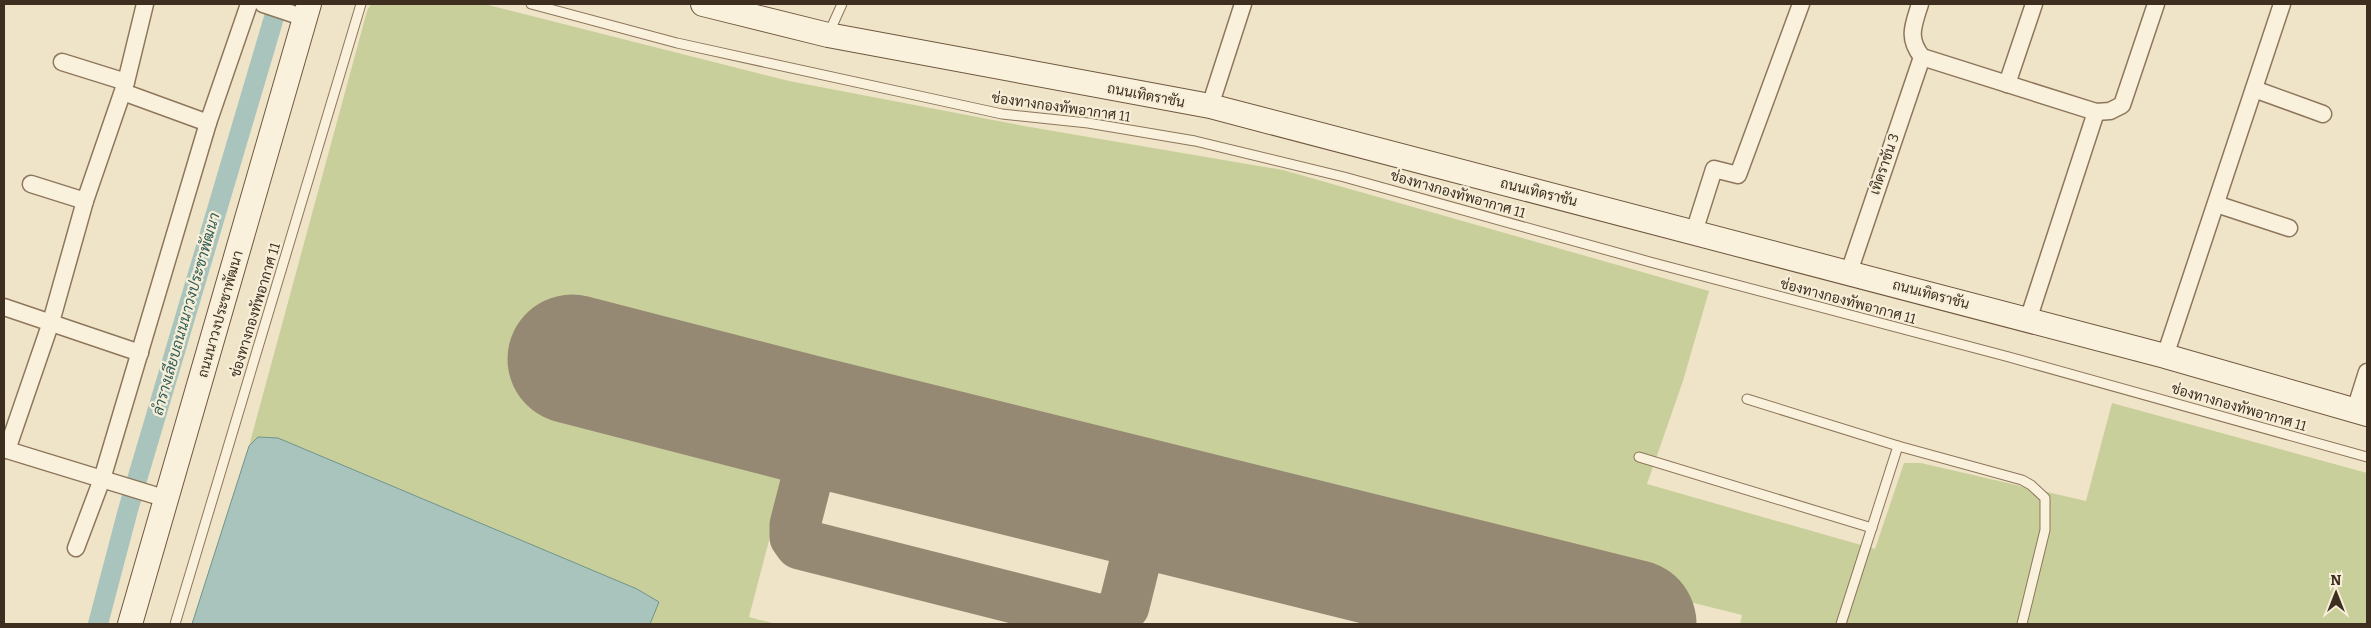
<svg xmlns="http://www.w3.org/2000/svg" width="2371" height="628" font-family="Bitter,Sarabun,serif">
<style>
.green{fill:#c9cf9b}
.water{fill:#a9c4bc;stroke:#6f938a}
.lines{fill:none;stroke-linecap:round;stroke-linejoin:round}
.canal{stroke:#a9c4bc;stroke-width:20}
.taxiway{stroke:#968974;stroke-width:51}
.runway{stroke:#968974;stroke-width:129}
.lane-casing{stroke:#8d765c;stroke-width:11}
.street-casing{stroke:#8d765c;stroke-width:19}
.secondary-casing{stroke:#6f573f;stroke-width:26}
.lane{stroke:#faf1dc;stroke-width:9}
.street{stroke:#faf1dc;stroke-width:16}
.secondary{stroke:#faf1dc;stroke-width:24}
.labels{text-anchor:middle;stroke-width:4.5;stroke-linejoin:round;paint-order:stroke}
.street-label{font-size:14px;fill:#3d2e20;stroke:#f7eed8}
.water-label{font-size:15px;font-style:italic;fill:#2f5d5a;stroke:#f7eed8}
</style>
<rect width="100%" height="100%" fill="#f0e4c8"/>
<!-- green -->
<polygon class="green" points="371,4 484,4 789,81 1024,126 1283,170 1709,291 1683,381 1647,484 1875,549 1904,463 1921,463 2086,501 2112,403 2367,473 2367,624 1740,624 1742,615 567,322 549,389 793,449 749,617 776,624 650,624 659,602 637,589 278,438 258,437 249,446 367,11"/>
<!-- water -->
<polygon class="water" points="258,437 278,438 637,589 659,602 650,624 192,624 249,446"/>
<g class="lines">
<!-- canal -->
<polyline class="canal" points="98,624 128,510 278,4"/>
<!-- taxiway -->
<g class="taxiway">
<polyline points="804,419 814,437 814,451 795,525 795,537 800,544 1117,624"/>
<polyline points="1108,622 1124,606 1145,522 1162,508"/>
<polyline points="1458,624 1465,599 1487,588"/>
</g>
<!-- runway -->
<polyline class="runway" points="572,359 804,419 1632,624"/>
<!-- lane casing -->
<g class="lane-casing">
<g id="lane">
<polyline points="531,4 677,43 1002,114 1088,123 1195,141 1344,177 1650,262 2009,357 2367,457"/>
<polyline points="828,35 842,4"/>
<polyline points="1747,399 1898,446"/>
<polyline points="1639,457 1872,528"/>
<polyline points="175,624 361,4"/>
<polyline points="1841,624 1898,446 2022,480 2031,485 2045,498 2045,530 2022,624"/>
</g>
</g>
<!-- street casing -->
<g class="street-casing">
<g id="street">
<polyline points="263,4 305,18"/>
<path d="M1920 4C1913 26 1907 38 1922 57L2096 112 2110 111 2122 105 2156 4"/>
<polyline points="62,62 126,82"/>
<polyline points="2007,84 2034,4"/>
<polyline points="2254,89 2323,114"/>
<polyline points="123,92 208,123"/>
<polyline points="1210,106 1243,4"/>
<polyline points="31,184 85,201"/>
<polyline points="2216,204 2289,228"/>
<polyline points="1694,232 1714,169 1738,175 1801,4"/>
<polyline points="1849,272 1922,57"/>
<polyline points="4,307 140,353"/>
<polyline points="2028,320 2096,112"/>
<polyline points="2165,356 2282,4"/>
<polyline points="2355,410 2367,372"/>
<polyline points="4,449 167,499"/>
<polyline points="7,450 51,322 85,201 126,82 145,4"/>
<polyline points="76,548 102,479 208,123 249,4"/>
</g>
</g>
<!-- secondary casing -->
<g class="secondary-casing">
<g id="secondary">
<polyline points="703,4 828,35 1210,106 2165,356 2367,414"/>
<polyline points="130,624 309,4"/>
</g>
</g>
<!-- lane -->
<use href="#lane" class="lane"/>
<!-- street -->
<use href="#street" class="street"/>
<!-- secondary -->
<use href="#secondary" class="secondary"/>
</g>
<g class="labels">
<!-- street labels -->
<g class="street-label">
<text transform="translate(1146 95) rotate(11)" y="5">ถนนเทิดราชัน</text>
<text transform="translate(1061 107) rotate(8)" y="5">ช่องทางกองทัพอากาศ 11</text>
<text transform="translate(1884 164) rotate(-71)" y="5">เทิดราชัน 3</text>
<text transform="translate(1539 192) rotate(14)" y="5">ถนนเทิดราชัน</text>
<text transform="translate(1458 194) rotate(16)" y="5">ช่องทางกองทัพอากาศ 11</text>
<text transform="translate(1931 294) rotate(15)" y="5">ถนนเทิดราชัน</text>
<text transform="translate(1848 301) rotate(15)" y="5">ช่องทางกองทัพอากาศ 11</text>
<text transform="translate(255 310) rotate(-73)" y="5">ช่องทางกองทัพอากาศ 11</text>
<text transform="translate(220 314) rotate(-74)" y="5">ถนนนาวงประชาพัฒนา</text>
<text transform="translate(2239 407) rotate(16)" y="5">ช่องทางกองทัพอากาศ 11</text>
</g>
<!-- water labels -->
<g class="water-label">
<text transform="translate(186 314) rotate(-74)" y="5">ลำรางเลียบถนนนาวงประชาพัฒนา</text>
</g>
</g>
<!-- border -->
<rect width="2371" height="628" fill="none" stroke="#3d2e20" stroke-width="10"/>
<!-- north arrow -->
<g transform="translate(2336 593)" stroke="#f7eed8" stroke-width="4" paint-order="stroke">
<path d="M0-4L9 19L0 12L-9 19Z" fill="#3d2e20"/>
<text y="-8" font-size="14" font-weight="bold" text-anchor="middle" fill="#3d2e20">N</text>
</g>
</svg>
